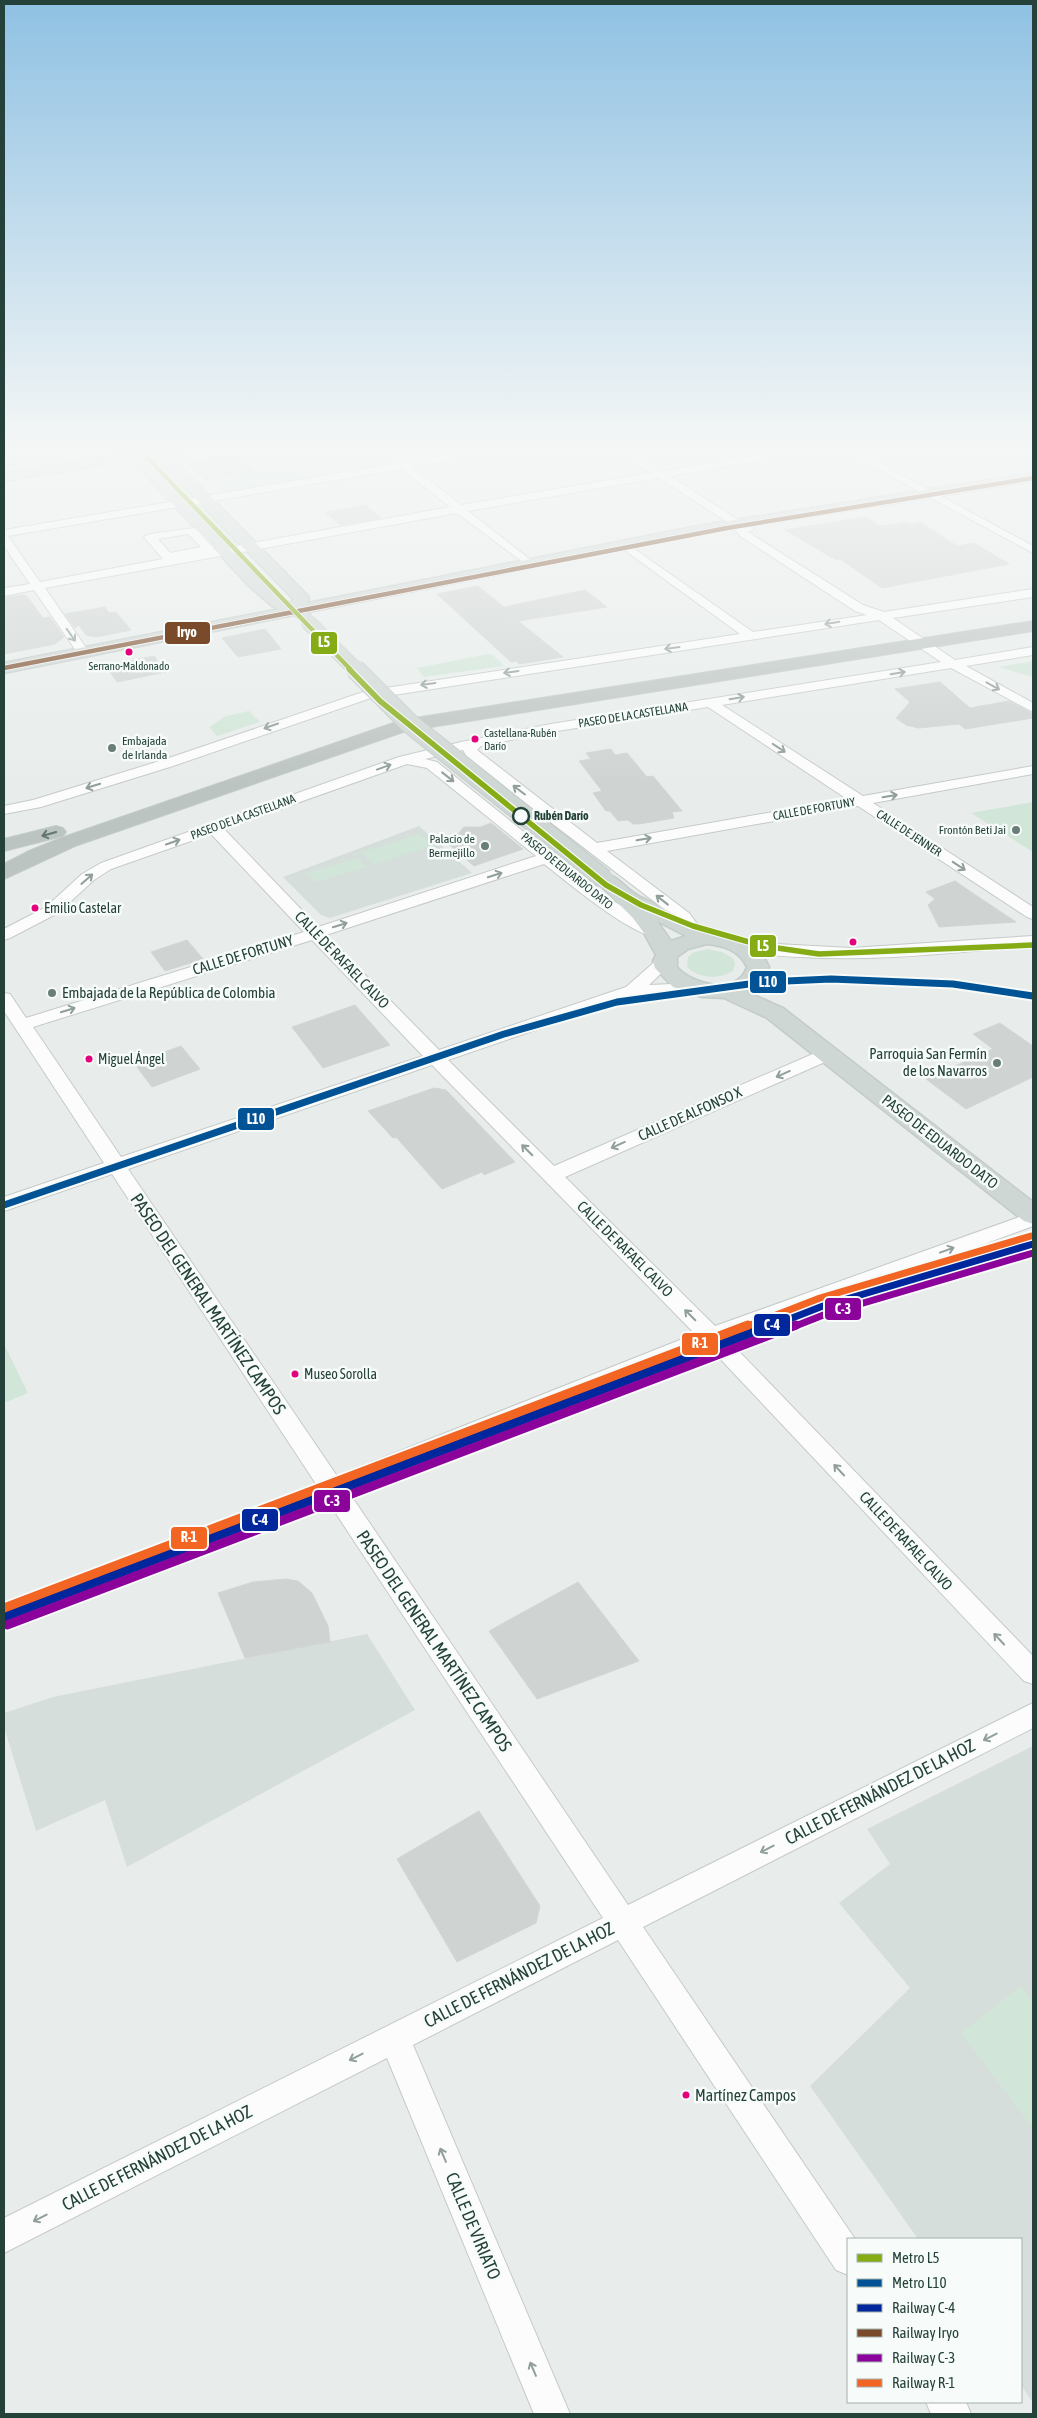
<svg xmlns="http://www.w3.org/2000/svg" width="1037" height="2418" font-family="'Asap Condensed',sans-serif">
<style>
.built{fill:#d6dedb}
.green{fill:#d1e6d8}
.building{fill:#cfd4d2;stroke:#d1d6d4}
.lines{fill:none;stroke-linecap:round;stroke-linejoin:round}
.minor-casing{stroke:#c5cac8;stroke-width:2}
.major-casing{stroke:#c3ccc9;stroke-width:3}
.highway-casing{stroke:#c3ccc9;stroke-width:2}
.minor{fill:#fcfcfc;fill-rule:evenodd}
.major{fill:#cfd7d5;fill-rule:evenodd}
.highway{fill:#bcc4c2;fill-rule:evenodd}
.major-bridge-far1-casing{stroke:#c3ccc9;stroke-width:16;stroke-linecap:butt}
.major-bridge-casing{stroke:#c3ccc9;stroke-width:21;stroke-linecap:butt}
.major-bridge-far1{stroke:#cfd7d5;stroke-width:15}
.major-bridge{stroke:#cfd7d5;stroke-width:19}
.rail-1-far1-casing{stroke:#f7fbf9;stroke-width:11}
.rail-1-casing{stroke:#f7fbf9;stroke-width:13}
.rail-2-casing{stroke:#f7fbf9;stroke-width:6}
.rail-3-far1-casing{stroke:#f7fbf9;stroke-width:11}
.rail-3-casing{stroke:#f7fbf9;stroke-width:13}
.rail-4-far1-casing{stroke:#f7fbf9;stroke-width:11}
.rail-4-casing{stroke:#f7fbf9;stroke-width:13}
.rail-1-far1{stroke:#00289c;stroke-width:7}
.rail-1{stroke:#00289c;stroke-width:9}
.rail-2{stroke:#7a4b2a;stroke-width:4.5}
.rail-3-far1{stroke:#8b039b;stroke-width:7}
.rail-3{stroke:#8b039b;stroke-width:9}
.rail-4-far1{stroke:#f26522;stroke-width:7}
.rail-4{stroke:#f26522;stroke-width:9}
.metro-1-far1-casing{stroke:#f7fbf9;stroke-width:6}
.metro-1-casing{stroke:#f7fbf9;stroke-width:8}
.metro-2-casing{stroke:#f7fbf9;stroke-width:11}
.metro-1-far1{stroke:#85ac14;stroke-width:4.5}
.metro-1{stroke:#85ac14;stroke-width:5.5}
.metro-2{stroke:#015396;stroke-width:7}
.oneway{stroke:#909f9b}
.oneway2{stroke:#617670}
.bus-dot{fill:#e5007d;stroke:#f7fbf9;stroke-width:2}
.poi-dot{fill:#697e78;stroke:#f7fbf9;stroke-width:2}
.stop-dot{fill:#f7fbf9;stroke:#24423a;stroke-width:2.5}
.labels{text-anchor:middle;stroke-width:5;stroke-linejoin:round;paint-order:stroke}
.far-bus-label{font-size:11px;fill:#24423a;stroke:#f7fbf9}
.far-street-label{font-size:12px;fill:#24423a;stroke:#f7fbf9}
.far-poi-label{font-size:12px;fill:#24423a;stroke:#f7fbf9;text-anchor:end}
.far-stop-label{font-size:12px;font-weight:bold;fill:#24423a;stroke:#f7fbf9;text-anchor:start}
.bus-label{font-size:14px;fill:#24423a;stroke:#f7fbf9;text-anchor:start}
.street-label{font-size:15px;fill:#24423a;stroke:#f7fbf9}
.poi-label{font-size:15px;fill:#24423a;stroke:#f7fbf9;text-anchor:start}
.near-bus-label{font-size:16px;fill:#24423a;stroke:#f7fbf9;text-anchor:start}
.near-street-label{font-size:18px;fill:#24423a;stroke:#f7fbf9}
.line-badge{stroke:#f7fbf9;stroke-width:2}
.badge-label{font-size:14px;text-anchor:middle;font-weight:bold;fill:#fff}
</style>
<rect width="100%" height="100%" fill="#e8edeb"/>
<!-- built -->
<g class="built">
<polygon points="4,447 64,447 73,458 4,469"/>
<polygon points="419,826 472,873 330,918 321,915 283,877"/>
<polygon points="367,1634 415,1710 127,1867 105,1800 36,1831 4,1727 4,1713 53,1697"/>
<polygon points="1033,1746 1033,2403 1021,2385 1021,2239 918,2239 810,2086 910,1988 839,1903 890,1864 867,1829"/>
</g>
<!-- green -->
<g class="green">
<polygon points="240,447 366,447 385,462 382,465 218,493 221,485 216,478 254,471 250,467 256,466 253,461 244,456 239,457 234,453 222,450"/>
<polygon points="158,458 197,498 184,500 143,460"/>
<polygon points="201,502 243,546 228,549 185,504"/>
<polygon points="488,654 493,655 504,666 424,677 417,668"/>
<polygon points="1033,661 1033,677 998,667"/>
<polygon points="249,711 260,722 217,736 209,727 226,716"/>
<polygon points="1033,802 1033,852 971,813"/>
<polygon points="419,834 432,846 374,864 362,852"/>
<polygon points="357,858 366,867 315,882 306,873"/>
<path d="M707 949 722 952 733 958 735 963 733 971C719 980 699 979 687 967L688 957 692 953Z"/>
<polygon points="4,1344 28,1393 4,1403"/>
<polygon points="1021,1986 1033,2001 1033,2128 961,2033"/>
</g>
<!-- building -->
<g class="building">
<polygon points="234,453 254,471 206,480 186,461"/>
<polygon points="365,505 381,518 340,525 325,512"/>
<polygon points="865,517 880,526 905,522 909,524 920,522 957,546 974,543 1009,564 882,588 840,559 836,560 785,530"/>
<polygon points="478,586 504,607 585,590 607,607 518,621 563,657 519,664 516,661 511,662 437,594"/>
<polygon points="21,595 27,596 43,618 50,617 64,637 55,644 4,654 4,598"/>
<polygon points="105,607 109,613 116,612 131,630 96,637 86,635 79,625 75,628 65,614"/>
<polygon points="265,629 281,649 238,657 222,638"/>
<polygon points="154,656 166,672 117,682 106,666"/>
<polygon points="940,682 970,708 1009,701 1033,714 1033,718 965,729 959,724 919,728 906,725 896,718 910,702 895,689"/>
<polygon points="611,749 615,755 627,753 647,777 653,776 682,811 672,812 674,818 639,824 633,824 628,820 618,821 610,811 606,811 593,793 602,791 579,761 591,759 586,753"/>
<polygon points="491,823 523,849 474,866 443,839 458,834 464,827 481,827"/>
<polygon points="955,881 968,890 1016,922 939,927 928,905 935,899 926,892"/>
<polygon points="187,940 203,959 165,971 151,952"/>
<polygon points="355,1005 390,1045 323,1068 292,1027"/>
<polygon points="1000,1023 1033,1046 1033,1077 966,1109 926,1079 993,1049 973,1034"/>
<polygon points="181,1046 200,1069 152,1087 134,1063"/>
<polygon points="434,1088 446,1090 515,1162 484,1175 482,1172 442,1189 396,1137 393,1138 368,1111"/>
<polygon points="286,1579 298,1581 312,1593 328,1626 330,1642 245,1658 218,1593 253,1582"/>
<polygon points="578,1582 639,1661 537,1699 489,1631"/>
<polygon points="479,1811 540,1906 536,1923 457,1962 397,1859"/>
</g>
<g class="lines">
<!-- minor casing -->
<g class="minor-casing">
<g id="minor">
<path d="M375 447H387L405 462 491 447H516L412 467 461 505 651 473 613 447H625L663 471 802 447H827L822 450 670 476 740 521 753 526V530L748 532 863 605 884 612 1033 589V597L893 618 955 660 1033 647V655L966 666 1033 703V712L951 668 722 705 863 796 1033 766V774L873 803 1033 907V919L1027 917 858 806 607 851 689 913 704 933 702 936H690L677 919 468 759 463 750 425 759 437 762 550 853 554 854 556 858 600 893 663 931 665 934 663 937C639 943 565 880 544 864L326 935 439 1050 626 987 659 958H671L673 962 649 985 696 983 699 987 696 991 634 996 448 1060 554 1166 822 1050H834L837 1054 834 1058 565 1177 715 1326 1033 1212V1226L727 1339 1033 1656V1684L1024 1681 708 1346 348 1491 628 1905 1033 1703V1728L643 1927 855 2239H848V2275L836 2270 618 1940 413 2045 570 2414H534L387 2058 4 2253V2218L603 1918 327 1500 4 1626V1604L316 1484 112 1174 4 1211V1197L104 1163 4 1011V993L10 994 26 1018 304 932 211 834 111 869 94 880 58 913 10 938 4 940V929L46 907 82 874 101 863 399 757 461 742 551 724 941 662 879 620 368 699 173 766 41 807 4 814V806L33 800 163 760 366 691 740 634 619 546V542L623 541 753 632 867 615 855 611 740 536 732 525 659 478 468 511 532 561 534 563 528 566 457 513 45 588 89 652 83 656 79 655 34 590 4 596V588L30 584 4 546V530L395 464ZM401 469 450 507 214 550 213 547 195 528 150 534 144 537 163 559 40 582 8 536ZM188 534 201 547 170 553 158 539ZM708 707 847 799 597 843 477 750 481 746 551 732ZM407 764 427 768 536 856 318 927 224 829ZM312 940 423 1056 121 1157 33 1027ZM432 1065 695 1334 337 1476 128 1169Z"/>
<polygon points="837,447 850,447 1033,546 1033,553"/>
<path d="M1033 936V946C956 952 878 962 801 957 779 956 757 955 736 950L734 946 736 942 851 948Z"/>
<polygon points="926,2402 966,2402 971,2414 931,2414"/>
</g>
</g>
<!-- major casing -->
<g class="major-casing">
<g id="major">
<path d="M121 447H135L138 451 149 450 148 447H197L196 450 169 455 307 595 309 598 308 603 703 525 1033 473V481L703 533 308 612 310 615 308 618 302 620 294 615 4 673V663L279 609 272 606 248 585 132 460 4 481V473L126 453ZM156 457 293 599 292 603 284 600 258 579 145 458Z"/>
<path d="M604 873C621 877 629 894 645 899 665 908 693 927 712 932 740 940 755 937 769 967L761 983 747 992 783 1008 1033 1202V1224L1024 1221 767 1018 724 998 702 997 673 987 655 968 653 961 656 955 644 933 633 918 594 879 597 875ZM657 921 686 936 671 941ZM707 944C724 946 739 950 747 967 738 996 692 985 677 967V957L688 949Z"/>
</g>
</g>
<!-- highway casing -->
<g class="highway-casing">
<g id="highway">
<polygon points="1033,621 1033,631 406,731 75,846 4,879 4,864 29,851 61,838 402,720"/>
<polygon points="56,826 63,828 66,832 63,836 4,851 4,839"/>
</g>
</g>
<!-- minor -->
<use href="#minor" class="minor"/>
<!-- major -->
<use href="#major" class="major"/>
<!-- highway -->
<use href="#highway" class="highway"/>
<!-- major-bridge-far1 casing -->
<g class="major-bridge-far1-casing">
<polyline id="major-bridge-far1" points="308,622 356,670"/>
</g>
<!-- major-bridge casing -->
<g class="major-bridge-casing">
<polyline id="major-bridge" points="355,669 409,723 604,879"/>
</g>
<!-- major-bridge-far1 -->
<use href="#major-bridge-far1" class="major-bridge-far1"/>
<!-- major-bridge -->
<use href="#major-bridge" class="major-bridge"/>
<!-- rail-1-far1 casing -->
<g class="rail-1-far1-casing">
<polyline id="rail-1-far1" points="769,1327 823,1306 1033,1244"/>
</g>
<!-- rail-1 casing -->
<g class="rail-1-casing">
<polyline id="rail-1" points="4,1617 772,1325"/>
</g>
<!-- rail-2 casing -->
<g class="rail-2-casing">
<polyline id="rail-2" points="4,668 727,528 1033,478"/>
</g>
<!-- rail-3-far1 casing -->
<g class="rail-3-far1-casing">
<polyline id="rail-3-far1" points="793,1327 826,1314 1033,1253"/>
</g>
<!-- rail-3 casing -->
<g class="rail-3-casing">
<polyline id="rail-3" points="7,1625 796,1325"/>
</g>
<!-- rail-4-far1 casing -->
<g class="rail-4-far1-casing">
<polyline id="rail-4-far1" points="745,1327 820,1298 1031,1236"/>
</g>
<!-- rail-4 casing -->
<g class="rail-4-casing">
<polyline id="rail-4" points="4,1608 748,1325"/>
</g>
<!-- rail-1-far1 -->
<use href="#rail-1-far1" class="rail-1-far1"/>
<!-- rail-1 -->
<use href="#rail-1" class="rail-1"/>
<!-- rail-2 -->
<use href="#rail-2" class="rail-2"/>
<!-- rail-3-far1 -->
<use href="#rail-3-far1" class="rail-3-far1"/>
<!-- rail-3 -->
<use href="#rail-3" class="rail-3"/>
<!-- rail-4-far1 -->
<use href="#rail-4-far1" class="rail-4-far1"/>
<!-- rail-4 -->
<use href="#rail-4" class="rail-4"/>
<!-- metro-1-far1 casing -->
<g class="metro-1-far1-casing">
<polyline id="metro-1-far1" points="137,447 351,670"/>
</g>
<!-- metro-1 casing -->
<g class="metro-1-casing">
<polyline id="metro-1" points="349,669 380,701 606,885 641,905 693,926 763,946 819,954 1033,945"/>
</g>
<!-- metro-2 casing -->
<g class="metro-2-casing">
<polyline id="metro-2" points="4,1205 504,1034 617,1002 764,982 831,979 953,984 1033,996"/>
</g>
<!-- metro-1-far1 -->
<use href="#metro-1-far1" class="metro-1-far1"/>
<!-- metro-1 -->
<use href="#metro-1" class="metro-1"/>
<!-- metro-2 -->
<use href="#metro-2" class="metro-2"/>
</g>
<!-- one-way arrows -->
<defs><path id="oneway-shaft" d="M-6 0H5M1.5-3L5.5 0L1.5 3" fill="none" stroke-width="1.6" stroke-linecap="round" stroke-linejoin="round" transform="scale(1.25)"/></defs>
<g class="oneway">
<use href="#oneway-shaft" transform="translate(832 623) rotate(170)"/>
<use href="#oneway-shaft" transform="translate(71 635) rotate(55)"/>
<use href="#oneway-shaft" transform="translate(672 648) rotate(172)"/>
<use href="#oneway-shaft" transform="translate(511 672) rotate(172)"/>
<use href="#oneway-shaft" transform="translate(898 673) rotate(-9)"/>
<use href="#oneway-shaft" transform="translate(428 684) rotate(172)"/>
<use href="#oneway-shaft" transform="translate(993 686) rotate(29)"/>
<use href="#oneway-shaft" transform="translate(737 698) rotate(-9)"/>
<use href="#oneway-shaft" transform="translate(271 726) rotate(161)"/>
<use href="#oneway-shaft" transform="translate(779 748) rotate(33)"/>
<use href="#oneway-shaft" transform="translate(384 767) rotate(-20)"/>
<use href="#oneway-shaft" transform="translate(448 777) rotate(38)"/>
<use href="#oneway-shaft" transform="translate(93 786) rotate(163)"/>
<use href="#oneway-shaft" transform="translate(519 790) rotate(-143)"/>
<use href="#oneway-shaft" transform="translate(890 796) rotate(-10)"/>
<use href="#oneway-shaft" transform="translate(644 839) rotate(-10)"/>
<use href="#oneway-shaft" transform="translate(173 842) rotate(-19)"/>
<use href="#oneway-shaft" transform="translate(959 866) rotate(33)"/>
<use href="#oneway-shaft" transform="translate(495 875) rotate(-18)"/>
<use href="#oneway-shaft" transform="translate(87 879) rotate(-41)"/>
<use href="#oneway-shaft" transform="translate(662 900) rotate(-142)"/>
<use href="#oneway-shaft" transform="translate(340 925) rotate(-17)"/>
<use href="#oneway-shaft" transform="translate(68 1010) rotate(-17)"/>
<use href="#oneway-shaft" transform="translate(783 1074) rotate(156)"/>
<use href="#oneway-shaft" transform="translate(618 1145) rotate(156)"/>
<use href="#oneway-shaft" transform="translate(527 1150) rotate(-135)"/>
<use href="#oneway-shaft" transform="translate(947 1250) rotate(-20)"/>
<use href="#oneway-shaft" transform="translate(690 1315) rotate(-135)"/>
<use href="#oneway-shaft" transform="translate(839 1470) rotate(-133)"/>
<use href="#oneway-shaft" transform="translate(999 1639) rotate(-133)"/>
<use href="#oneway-shaft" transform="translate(990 1737) rotate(153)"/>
<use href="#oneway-shaft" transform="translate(767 1849) rotate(153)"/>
<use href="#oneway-shaft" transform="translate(356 2057) rotate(153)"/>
<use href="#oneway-shaft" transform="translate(443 2155) rotate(-113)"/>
<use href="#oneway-shaft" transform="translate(40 2218) rotate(153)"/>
<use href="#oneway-shaft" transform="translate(533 2369) rotate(-113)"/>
</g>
<use class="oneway2" href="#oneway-shaft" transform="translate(49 834) rotate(164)"/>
<!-- sky -->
<linearGradient id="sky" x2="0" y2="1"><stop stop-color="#8fc1e3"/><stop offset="0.57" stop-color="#f5f7f6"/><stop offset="1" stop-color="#f5f7f6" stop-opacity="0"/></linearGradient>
<rect width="1037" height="786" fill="url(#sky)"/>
<!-- markers -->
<g class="bus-dot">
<circle cx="129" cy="652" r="4.5"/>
<circle cx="475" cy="739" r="4.5"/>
<circle cx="35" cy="908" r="4.5"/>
<circle cx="853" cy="942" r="4.5"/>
<circle cx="89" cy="1059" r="4.5"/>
<circle cx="295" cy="1374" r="4.5"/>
<circle cx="686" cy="2095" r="4.5"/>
</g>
<g class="poi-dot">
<circle cx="112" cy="748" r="5"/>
<circle cx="1016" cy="830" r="5"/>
<circle cx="485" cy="846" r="5"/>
<circle cx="52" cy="993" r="5"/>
<circle cx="997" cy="1063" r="5"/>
</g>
<circle class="stop-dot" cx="521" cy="816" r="8"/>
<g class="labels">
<!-- far-bus labels -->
<g class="far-bus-label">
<text x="129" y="670">Serrano-Maldonado</text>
<text x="484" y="737" text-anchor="start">Castellana-Rubén<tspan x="484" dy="13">Darío</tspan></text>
</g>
<!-- far-street labels -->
<g class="far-street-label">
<text transform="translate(633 715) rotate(-9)" y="4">PASEO DE LA CASTELLANA</text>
<text transform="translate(814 809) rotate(-10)" y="4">CALLE DE FORTUNY</text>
<text transform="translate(243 817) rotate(-20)" y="4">PASEO DE LA CASTELLANA</text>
<text transform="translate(909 833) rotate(33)" y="4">CALLE DE JENNER</text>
<text transform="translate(567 871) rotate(39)" y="4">PASEO DE EDUARDO DATO</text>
</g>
<!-- far-poi labels -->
<g class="far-poi-label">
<text x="122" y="745" text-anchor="start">Embajada<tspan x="122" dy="14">de Irlanda</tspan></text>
<text x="1006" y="834">Frontón Beti Jai</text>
<text x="475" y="843">Palacio de<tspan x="475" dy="14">Bermejillo</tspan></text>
</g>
<!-- far-stop labels -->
<g class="far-stop-label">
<text x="534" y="820">Rubén Darío</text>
</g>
<!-- bus labels -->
<g class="bus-label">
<text x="44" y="913">Emilio Castelar</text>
<text x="98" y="1064">Miguel Ángel</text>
<text x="304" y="1379">Museo Sorolla</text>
</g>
<!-- street labels -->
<g class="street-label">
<text transform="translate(243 955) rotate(-17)" y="5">CALLE DE FORTUNY</text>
<text transform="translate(342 960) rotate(46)" y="5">CALLE DE RAFAEL CALVO</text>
<text transform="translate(690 1114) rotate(-24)" y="5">CALLE DE ALFONSO X</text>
<text transform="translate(940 1142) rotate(38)" y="5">PASEO DE EDUARDO DATO</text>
<text transform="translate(625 1249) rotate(45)" y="5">CALLE DE RAFAEL CALVO</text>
<text transform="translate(906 1541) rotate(47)" y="5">CALLE DE RAFAEL CALVO</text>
</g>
<!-- poi labels -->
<g class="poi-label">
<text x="62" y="998">Embajada de la República de Colombia</text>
<text x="987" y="1059" text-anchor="end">Parroquia San Fermín<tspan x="987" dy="17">de los Navarros</tspan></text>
</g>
<!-- near-bus labels -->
<g class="near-bus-label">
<text x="695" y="2101">Martínez Campos</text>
</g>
<!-- near-street labels -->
<g class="near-street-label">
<text transform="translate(208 1304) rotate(56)" y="6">PASEO DEL GENERAL MARTÍNEZ CAMPOS</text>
<text transform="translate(434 1641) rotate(56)" y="6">PASEO DEL GENERAL MARTÍNEZ CAMPOS</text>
<text transform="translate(880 1792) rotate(-27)" y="6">CALLE DE FERNÁNDEZ DE LA HOZ</text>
<text transform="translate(519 1975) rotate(-27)" y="6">CALLE DE FERNÁNDEZ DE LA HOZ</text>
<text transform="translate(157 2158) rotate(-27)" y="6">CALLE DE FERNÁNDEZ DE LA HOZ</text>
<text transform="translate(473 2226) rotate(67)" y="6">CALLE DE VIRIATO</text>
</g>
</g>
<g class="line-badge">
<rect x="164" y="621" width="47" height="24" rx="5" fill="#7a4b2a"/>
<rect x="310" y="631" width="28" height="24" rx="5" fill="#85ac14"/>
<rect x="749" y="934" width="28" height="24" rx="5" fill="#85ac14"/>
<rect x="749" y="970" width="38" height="24" rx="5" fill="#015396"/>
<rect x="237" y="1107" width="38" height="24" rx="5" fill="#015396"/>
<rect x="824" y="1297" width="38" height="24" rx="5" fill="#8b039b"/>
<rect x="753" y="1313" width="38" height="24" rx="5" fill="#00289c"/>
<rect x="681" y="1332" width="38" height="24" rx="5" fill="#f26522"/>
<rect x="313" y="1489" width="38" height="24" rx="5" fill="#8b039b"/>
<rect x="241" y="1508" width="38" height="24" rx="5" fill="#00289c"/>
<rect x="170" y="1526" width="38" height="24" rx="5" fill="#f26522"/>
</g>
<g class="badge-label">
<text x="187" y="637">Iryo</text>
<text x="324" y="647">L5</text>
<text x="763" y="951">L5</text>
<text x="768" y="987">L10</text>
<text x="256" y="1124">L10</text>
<text x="843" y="1314">C-3</text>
<text x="772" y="1330">C-4</text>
<text x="700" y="1348">R-1</text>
<text x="332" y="1506">C-3</text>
<text x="260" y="1525">C-4</text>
<text x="189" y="1542">R-1</text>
</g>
<!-- border -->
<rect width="1037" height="2418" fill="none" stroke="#24423a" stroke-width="10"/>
<!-- legend -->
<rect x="847" y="2238" width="175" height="165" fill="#f7fbf9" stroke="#a3b1ad"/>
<rect x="857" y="2254" width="25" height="8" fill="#85ac14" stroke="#a3b1ad"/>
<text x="892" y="2263" font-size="15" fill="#24423a">Metro L5</text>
<rect x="857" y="2279" width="25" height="8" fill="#015396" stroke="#a3b1ad"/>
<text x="892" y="2288" font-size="15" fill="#24423a">Metro L10</text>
<rect x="857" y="2304" width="25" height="8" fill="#00289c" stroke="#a3b1ad"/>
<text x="892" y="2313" font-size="15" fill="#24423a">Railway C-4</text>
<rect x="857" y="2329" width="25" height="8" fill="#7a4b2a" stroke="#a3b1ad"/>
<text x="892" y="2338" font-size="15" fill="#24423a">Railway Iryo</text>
<rect x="857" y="2354" width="25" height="8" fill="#8b039b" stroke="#a3b1ad"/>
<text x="892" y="2363" font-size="15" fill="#24423a">Railway C-3</text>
<rect x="857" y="2379" width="25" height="8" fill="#f26522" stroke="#a3b1ad"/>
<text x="892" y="2388" font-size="15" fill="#24423a">Railway R-1</text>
</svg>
